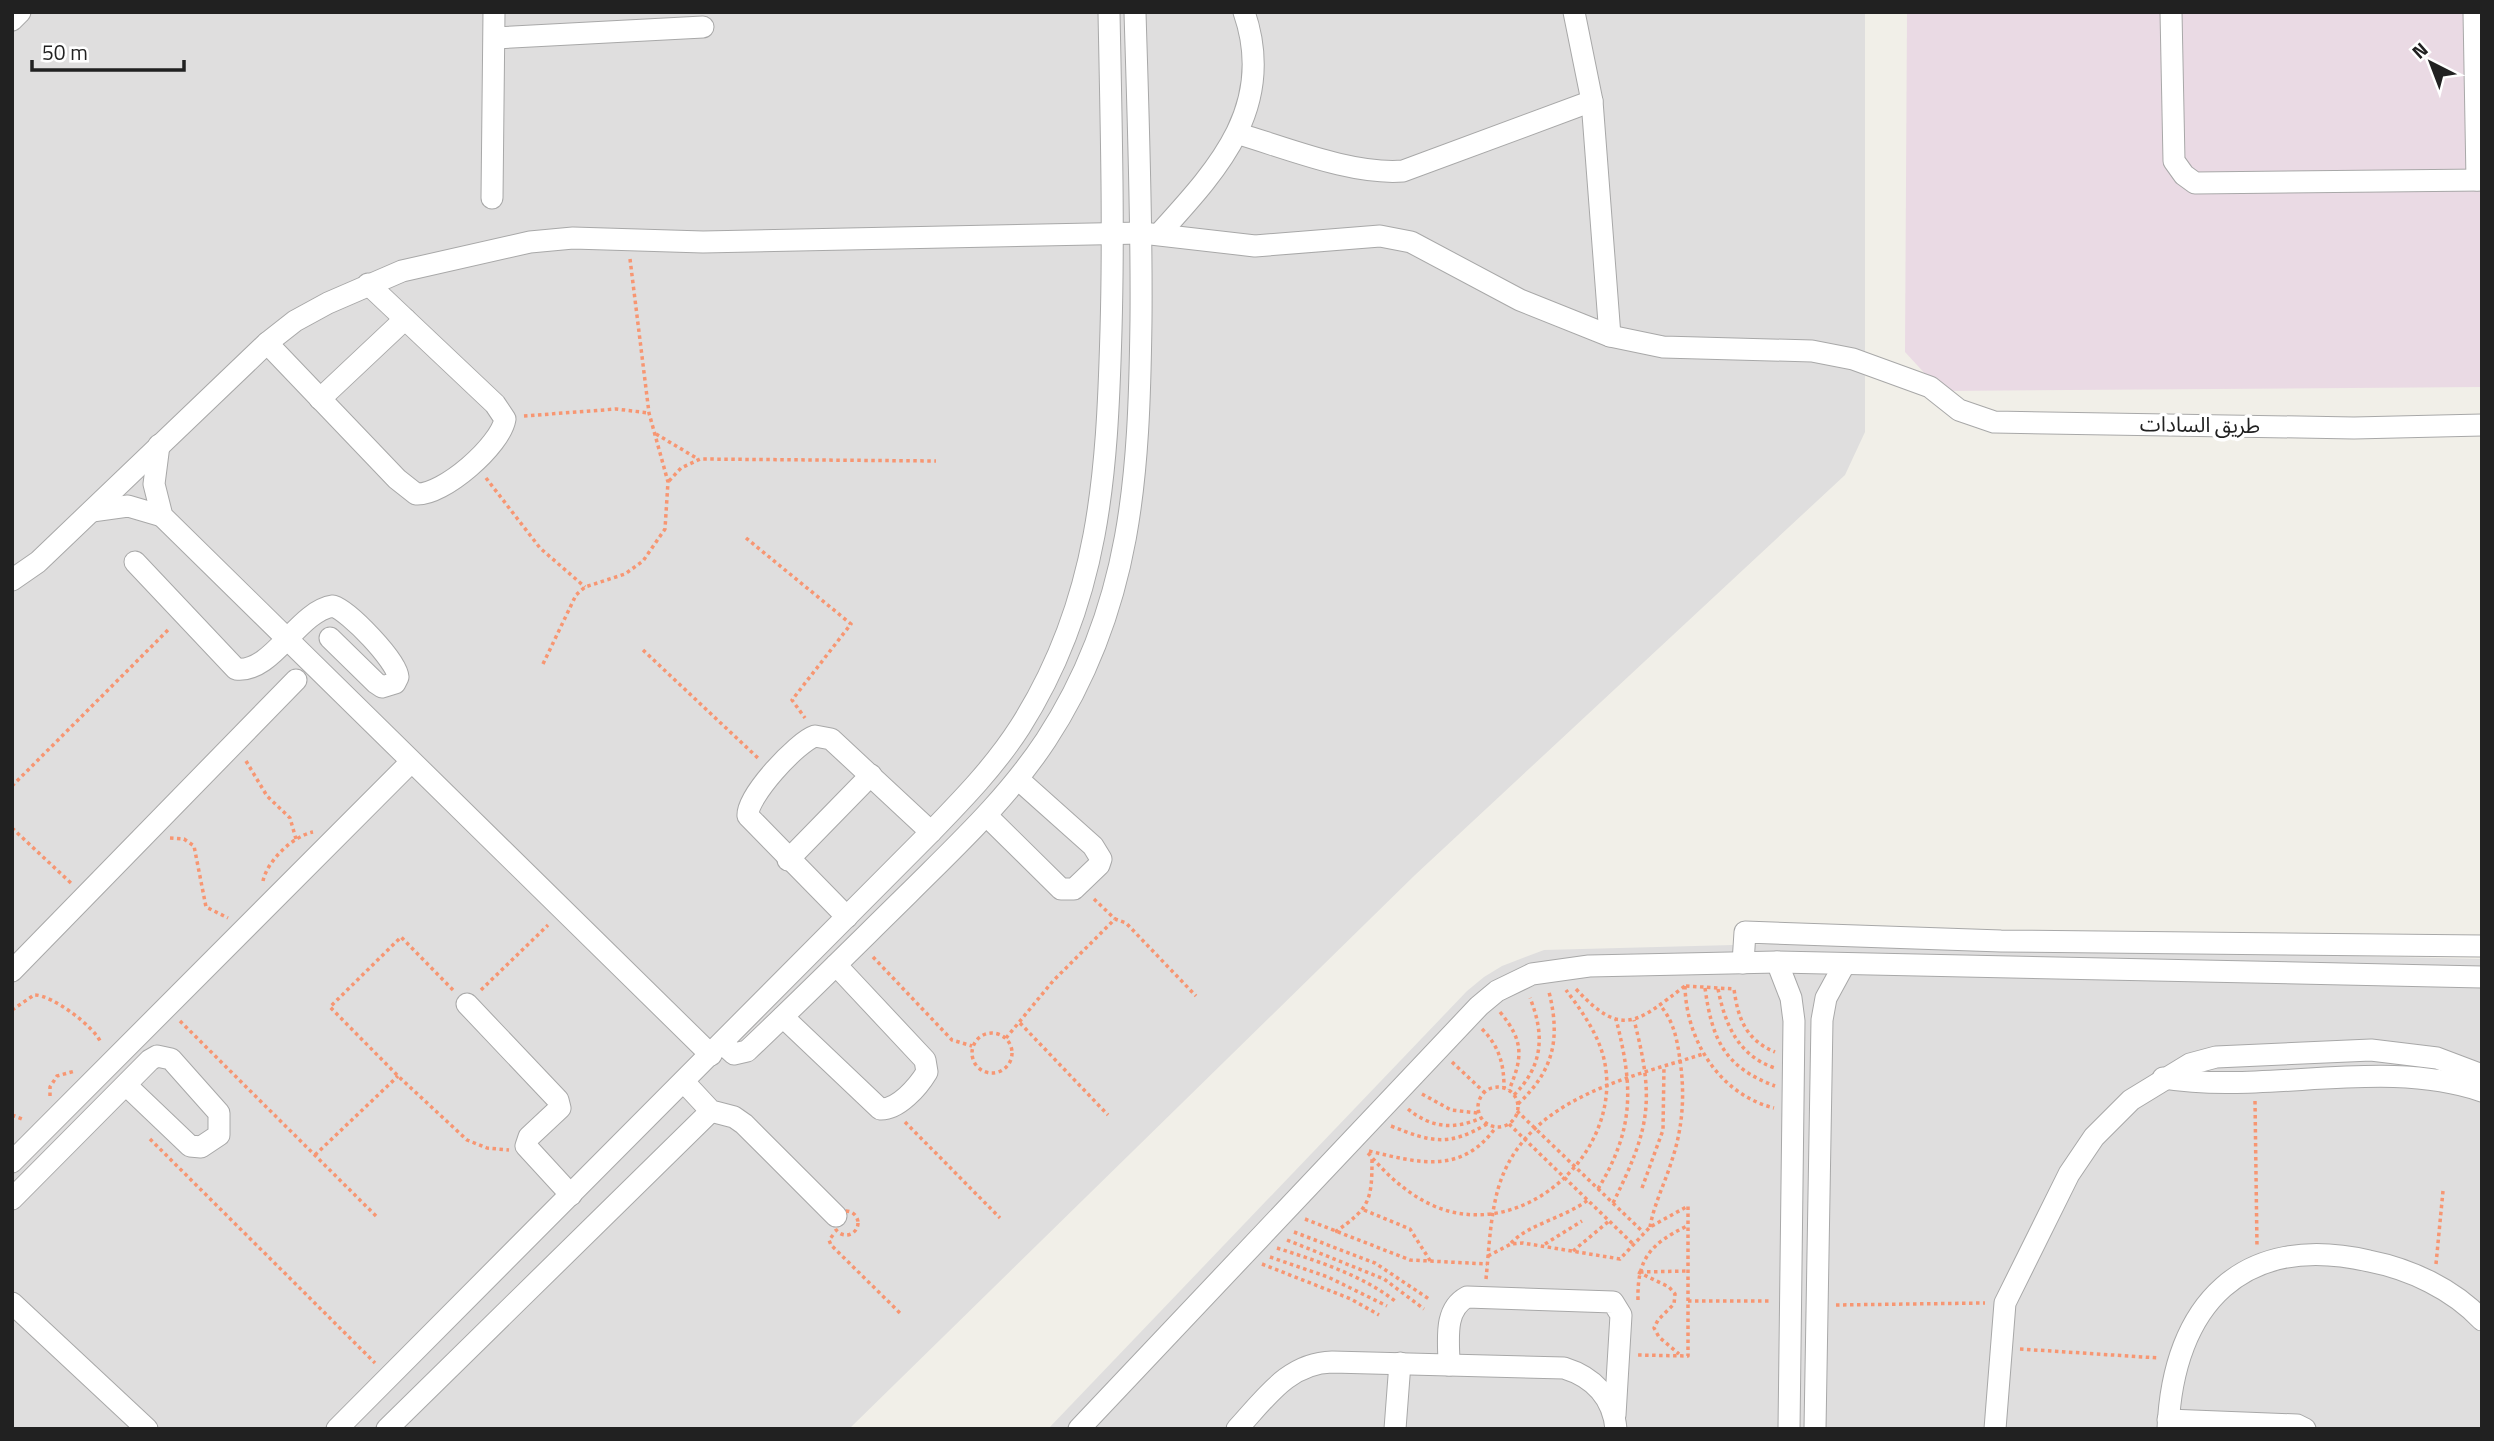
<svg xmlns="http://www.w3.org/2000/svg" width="2494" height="1441" font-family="'Titillium Web','Noto Sans Arabic',sans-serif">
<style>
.residential{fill:#dfdede}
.industrial{fill:#eadae4}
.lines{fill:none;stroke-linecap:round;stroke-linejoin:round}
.minor-casing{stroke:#a8a8a8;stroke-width:23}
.path{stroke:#f79672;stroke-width:3.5;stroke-dasharray:3.5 3.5;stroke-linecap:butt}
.minor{stroke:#fff;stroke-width:21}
.labels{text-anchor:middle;stroke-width:7;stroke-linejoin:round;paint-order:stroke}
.street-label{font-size:21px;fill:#212121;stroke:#fff}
</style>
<rect width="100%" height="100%" fill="#f1efe8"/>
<!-- residential -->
<g class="residential">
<polygon points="12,12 1865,12 1865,432 1845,475 1415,875 849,1429 12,1429"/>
<polygon points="1806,943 2482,959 2482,1429 1048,1429 1467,991 1484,977 1502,966 1544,950"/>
</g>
<!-- industrial -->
<polygon class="industrial" points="1907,12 2482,12 2482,387 1941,391 1905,352"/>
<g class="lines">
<!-- minor casing -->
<g class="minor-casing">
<g id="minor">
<polyline points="1574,12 1592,101 1610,336"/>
<polyline points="2171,12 2174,161 2184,175 2195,183 2482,180"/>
<polyline points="2474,12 2477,180"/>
<polyline points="12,20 20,12"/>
<polyline points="495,38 703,27"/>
<path d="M1239 134C1287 148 1352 175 1403 171L1592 101"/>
<polyline points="492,198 494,12"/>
<path d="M1159 234C1217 170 1277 107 1244 12"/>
<path d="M267 343 397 479 416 494C443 496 501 445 505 419L495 404 368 284"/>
<polyline points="320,399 405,319"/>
<polyline points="159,445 154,484 162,516 711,1055"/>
<polyline points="92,511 128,506 162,516"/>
<path d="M135 562 236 669C272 674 298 611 333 606 349 611 397 661 398 677L395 683 382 687 376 683 330 638"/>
<polyline points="12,580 38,562 267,343 295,321 328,303 402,271 530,242 573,238 703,242 1142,233 1255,246 1380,236 1411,242 1520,300 1610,336 1663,347 1812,351 1853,359 1930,387 1959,410 1994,422 2354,428 2482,425"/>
<polyline points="987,816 1061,889 1074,889 1099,865 1101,859 1093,846 1018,779"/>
<polyline points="788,860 871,775"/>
<path d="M847 917 748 816C746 797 797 742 815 736L831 739 931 832"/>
<polyline points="1777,962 1791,998 1794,1021 1789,1429"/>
<polyline points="1743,963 1745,932 2001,941 2482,946"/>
<polyline points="12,971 296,680"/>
<polyline points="467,1004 558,1100 560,1108 529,1137 526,1146 571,1195"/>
<path d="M783 1017 880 1109C898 1110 918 1087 927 1072L925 1060 836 965"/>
<path d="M723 1044 734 1054 747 1051C801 1000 854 947 908 894 957 845 1007 799 1046 740 1133 607 1139 473 1141 320 1142 217 1138 115 1135 12"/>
<path d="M2163 1078C2265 1095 2383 1057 2482 1091"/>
<polyline points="684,1082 711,1111 734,1117 744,1124 836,1216"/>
<polyline points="12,1162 410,763"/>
<polyline points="12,1199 150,1060 157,1056 171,1059 219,1113 219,1135 201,1147 190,1146 126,1085"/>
<polyline points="12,1303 147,1429"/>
<path d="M1449 1365C1449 1341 1443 1310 1467 1297L1613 1302 1621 1315 1615 1415"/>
<polyline points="2168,1420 2297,1425 2305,1429"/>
<path d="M337 1429 931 832C963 799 995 766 1020 727 1100 601 1107 474 1111 330 1114 224 1111 118 1109 12"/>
<polyline points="387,1429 711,1111"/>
<polyline points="1079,1429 1479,1006 1497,991 1532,974 1589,966 1777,962 2482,977"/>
<path d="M1237 1429C1265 1399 1288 1363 1332 1362L1564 1368C1593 1377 1613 1397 1616 1429"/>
<polyline points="1395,1429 1400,1363"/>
<polyline points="1815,1429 1822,1020 1826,998 1844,965"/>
<polyline points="1995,1429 2005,1303 2069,1174 2094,1137 2131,1100 2190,1064 2216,1057 2371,1050 2437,1058 2482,1075"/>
<path d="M2168 1429C2173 1304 2243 1232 2369 1261 2410 1269 2453 1289 2482 1320"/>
</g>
</g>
<!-- path -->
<g class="path">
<polyline points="524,416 616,409 649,413"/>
<polyline points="656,434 698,459"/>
<polyline points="486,478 540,548 585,587"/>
<polyline points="669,481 681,468 700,459 936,461"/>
<polyline points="746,538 851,624 792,700 805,718"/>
<polyline points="643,650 759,759"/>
<polyline points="543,664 576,595 585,587 625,574 643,561 665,529 668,482 649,413 630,259"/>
<polyline points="246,761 267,796 290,818 296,839"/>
<polyline points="12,786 169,629"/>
<polyline points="12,828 72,884"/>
<polyline points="170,838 184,839 194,846 206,907 228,918"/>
<path d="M263 881C267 861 293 836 313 832"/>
<polyline points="1094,899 1115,919"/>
<polyline points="873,957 952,1040 972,1046"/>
<path d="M1685 986C1686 1040 1719 1094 1774 1108"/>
<path d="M1686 986 1734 989C1738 1019 1746 1040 1775 1052"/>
<path d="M1705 988C1712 1039 1724 1067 1775 1086"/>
<path d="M1576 989C1623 1040 1638 1021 1685 986"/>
<path d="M1718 989C1725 1024 1738 1056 1775 1068"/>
<polyline points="453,990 401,937 330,1007 398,1076 467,1140 487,1148 509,1150"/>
<polyline points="481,990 548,925"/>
<path d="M12 1010 34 995C51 994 95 1027 101 1043"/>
<path d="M1500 1012C1524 1041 1523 1057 1509 1090"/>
<polyline points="180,1021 378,1218"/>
<polyline points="1020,1023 1108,1115"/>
<path d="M1482 1029C1499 1046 1504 1064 1504 1087"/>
<circle cx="992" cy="1053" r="20"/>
<polyline points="1006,1038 1053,981 1115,919 1126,923 1196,996"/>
<polyline points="1452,1062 1484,1092"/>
<circle cx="1498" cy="1107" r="20"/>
<polyline points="1422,1094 1451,1110 1478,1113"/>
<path d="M1514 1095C1543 1066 1545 1035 1530 998"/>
<polyline points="50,1096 50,1087 57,1076 75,1071"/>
<polyline points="2255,1101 2257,1247"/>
<path d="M1518 1104C1553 1071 1561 1040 1549 992"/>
<path d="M1408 1109C1431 1128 1454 1130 1481 1118"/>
<polyline points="1517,1111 1643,1232"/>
<polyline points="12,1115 25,1120"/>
<polyline points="905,1122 1000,1218"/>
<polyline points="1509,1124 1633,1244"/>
<path d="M1391 1126C1431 1142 1448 1147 1487 1124"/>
<polyline points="150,1139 375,1363"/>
<path d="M1369 1151C1419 1163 1462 1175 1496 1127"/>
<path d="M1368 1153C1387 1175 1407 1194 1434 1206 1525 1245 1628 1148 1603 1055 1596 1031 1581 1010 1566 990"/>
<polyline points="315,1155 398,1076"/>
<polyline points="1642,1188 1663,1130 1664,1066"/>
<path d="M1598 1189C1635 1128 1633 1086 1616 1019"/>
<path d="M1613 1203C1650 1128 1655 1101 1634 1020"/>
<polyline points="1364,1210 1410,1229 1431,1262"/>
<circle cx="846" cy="1223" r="12"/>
<polyline points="1305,1219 1410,1260 1487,1264"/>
<path d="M1650 1227C1654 1204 1665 1183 1672 1160 1683 1127 1685 1094 1680 1060 1677 1039 1674 1022 1660 1005"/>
<polyline points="1294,1232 1375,1263 1429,1299"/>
<path d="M1335 1232C1370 1208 1372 1200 1372 1159"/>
<polyline points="833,1235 829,1240 831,1245 902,1315"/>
<polyline points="1287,1240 1384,1279 1424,1309"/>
<path d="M1511 1243C1529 1224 1564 1218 1588 1200"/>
<polyline points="1545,1244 1582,1221"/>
<path d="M1277 1248C1317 1261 1362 1275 1395 1301"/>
<polyline points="1573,1251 1609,1221"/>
<polyline points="1488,1256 1511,1244 1523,1243 1620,1259 1650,1227 1688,1206 1688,1356 1638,1355"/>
<polyline points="1270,1257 1328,1277 1387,1306"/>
<polyline points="1262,1264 1351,1299 1379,1315"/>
<polyline points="2436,1264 2443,1191"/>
<polyline points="1638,1272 1669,1287 1675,1294 1674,1304 1658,1320 1654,1328 1659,1337 1679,1354"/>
<polyline points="1640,1272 1688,1271"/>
<path d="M1486 1279C1489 1249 1490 1218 1498 1189 1524 1099 1625 1079 1703 1054"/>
<path d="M1638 1300C1637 1259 1650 1244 1687 1226"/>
<polyline points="1688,1301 1770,1301"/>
<polyline points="1836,1305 1985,1303"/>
<polyline points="2020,1349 2159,1358"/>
</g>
<!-- minor -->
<use href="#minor" class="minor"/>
</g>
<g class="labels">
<!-- street labels -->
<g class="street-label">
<text transform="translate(2200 425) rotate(1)" y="7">طريق السادات</text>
</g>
</g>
<!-- border -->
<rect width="2494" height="1441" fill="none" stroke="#212121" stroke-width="28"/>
<!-- north arrow -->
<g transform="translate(2431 63) rotate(318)" stroke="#ffffff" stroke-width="5" paint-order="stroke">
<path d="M0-5L12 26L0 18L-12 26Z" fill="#212121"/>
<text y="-10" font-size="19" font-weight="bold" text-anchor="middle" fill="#212121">N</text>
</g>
<!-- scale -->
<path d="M32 60v10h152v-10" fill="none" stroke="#212121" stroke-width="3.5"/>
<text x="42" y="60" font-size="21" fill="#212121" stroke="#ffffff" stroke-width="5" paint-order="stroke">50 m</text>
</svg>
